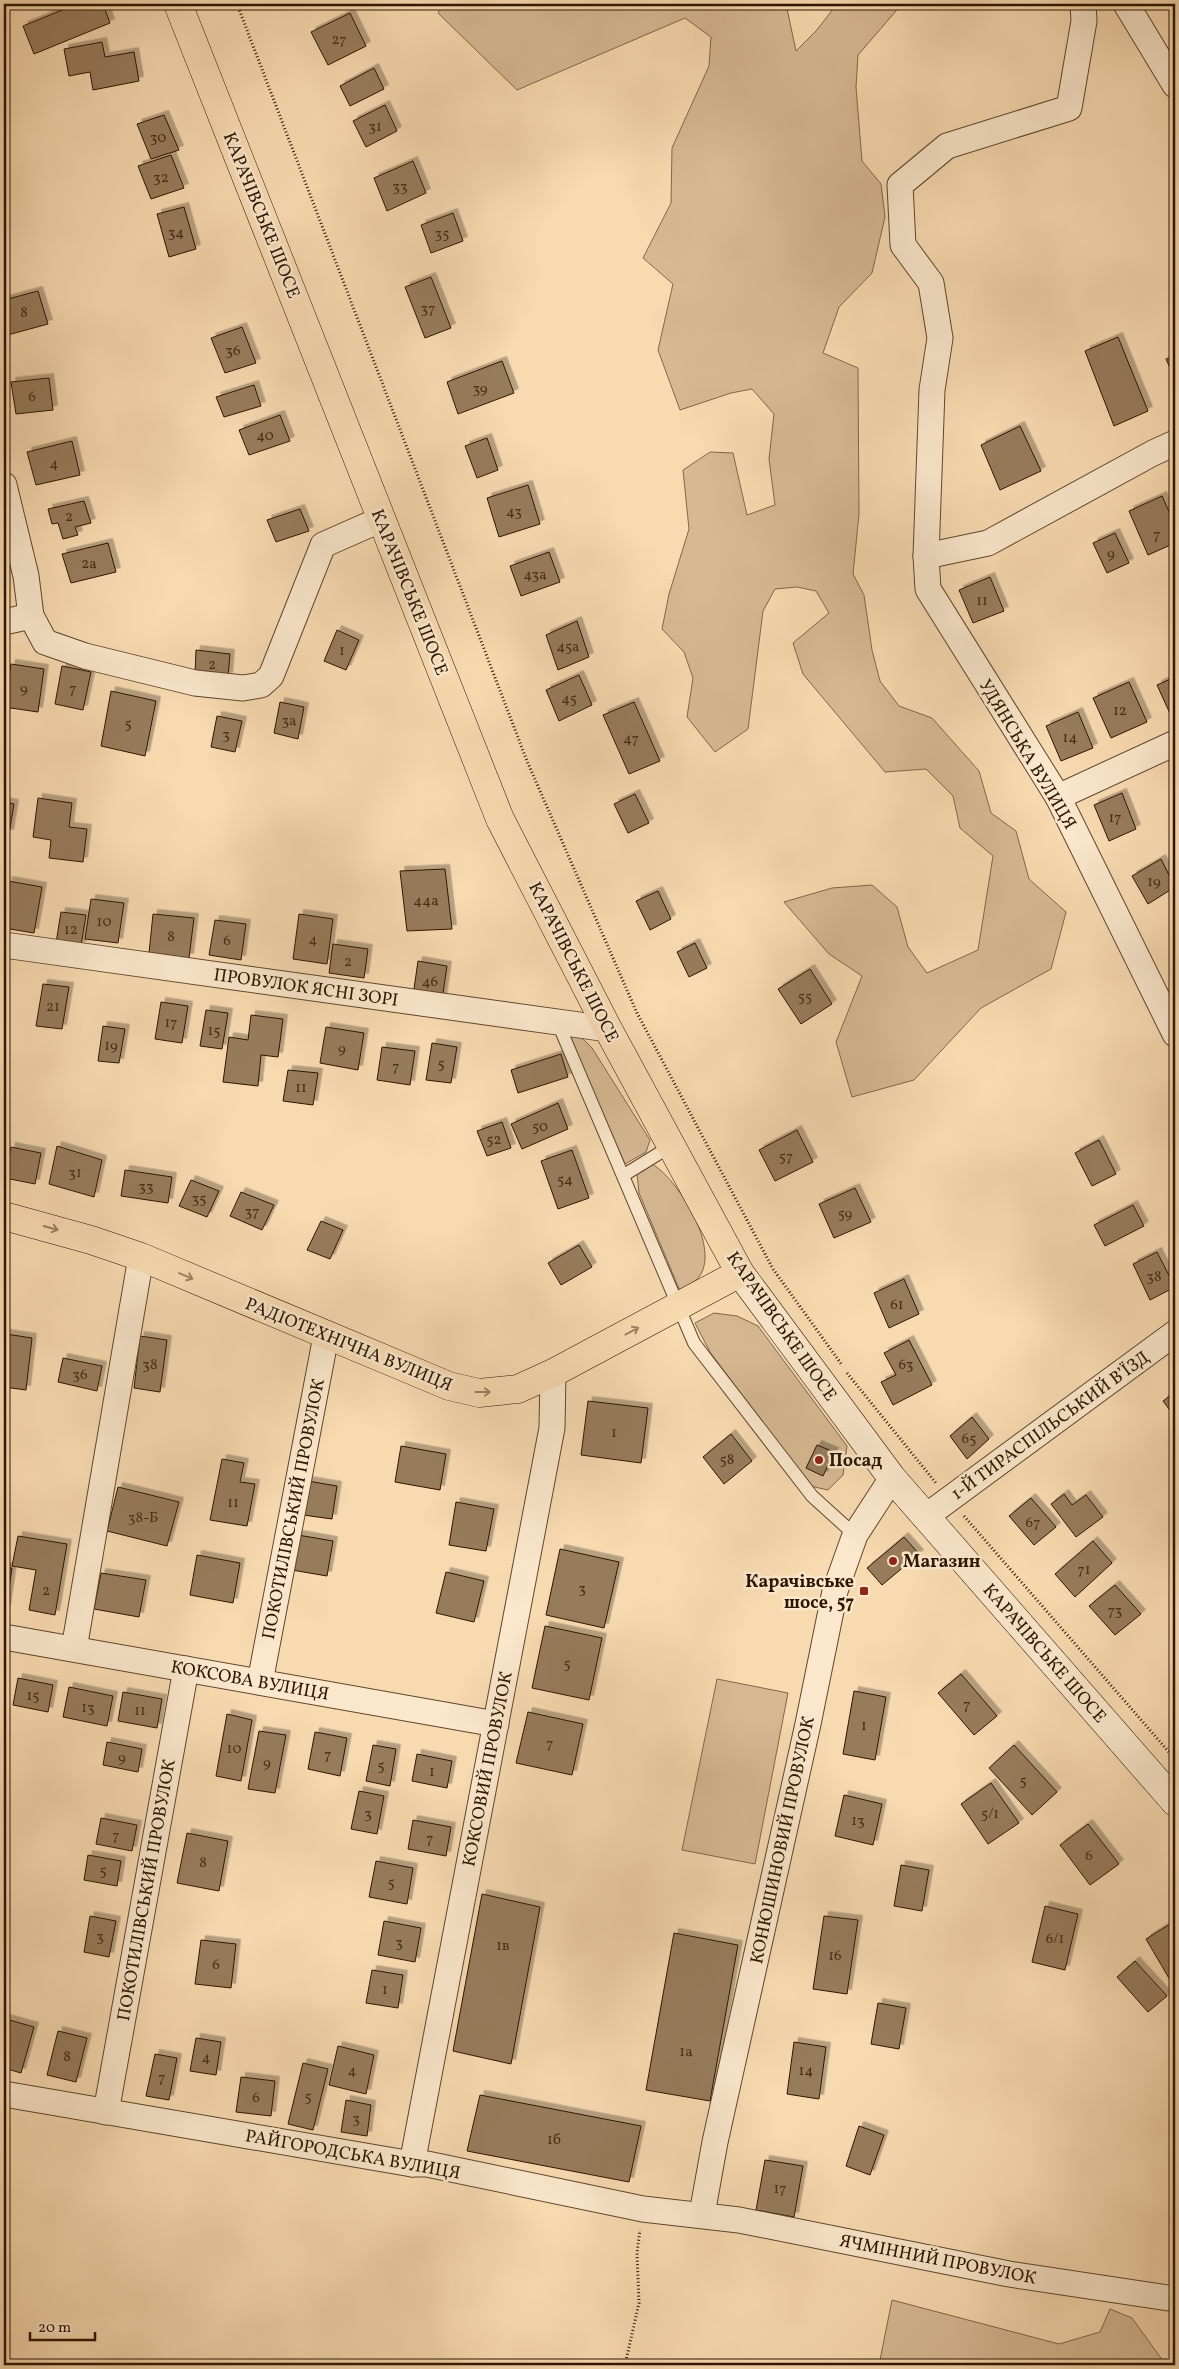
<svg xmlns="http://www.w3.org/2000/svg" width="1179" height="2369" font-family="Vollkorn,serif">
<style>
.green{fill:#d6b993;stroke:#82674a}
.building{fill:#977b5c;stroke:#2e1500;filter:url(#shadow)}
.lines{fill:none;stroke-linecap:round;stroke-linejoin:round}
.service-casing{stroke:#60462c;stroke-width:14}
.minor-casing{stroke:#60462c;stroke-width:27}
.secondary-casing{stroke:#2e1500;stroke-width:29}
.primary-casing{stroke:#2e1500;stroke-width:29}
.path{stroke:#2e1500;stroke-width:3;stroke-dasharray:1 2.5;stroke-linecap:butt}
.service{stroke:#fae7cc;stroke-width:12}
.minor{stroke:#fae7cc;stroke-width:25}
.secondary{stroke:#fae7cc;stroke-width:28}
.primary{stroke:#f8dab1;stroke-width:28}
.oneway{stroke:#9d8161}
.poi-dot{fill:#8f2418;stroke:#fae7cc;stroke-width:2}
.labels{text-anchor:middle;stroke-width:5;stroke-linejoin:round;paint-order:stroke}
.number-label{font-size:15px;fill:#482e17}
.street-label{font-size:18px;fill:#2e1500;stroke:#fae7cc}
.poi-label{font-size:18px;font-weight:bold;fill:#2e1500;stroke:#fae7cc;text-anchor:start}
</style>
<defs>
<filter id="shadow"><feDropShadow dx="4.5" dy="-4.5" stdDeviation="0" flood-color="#0004"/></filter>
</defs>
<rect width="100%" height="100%" fill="#f8dab1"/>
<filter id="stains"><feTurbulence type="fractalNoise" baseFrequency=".004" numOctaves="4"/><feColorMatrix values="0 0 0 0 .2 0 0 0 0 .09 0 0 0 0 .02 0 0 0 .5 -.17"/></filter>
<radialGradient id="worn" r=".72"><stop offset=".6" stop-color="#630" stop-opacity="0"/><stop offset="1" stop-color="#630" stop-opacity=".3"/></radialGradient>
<!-- green -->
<g class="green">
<polygon points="443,4 786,4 796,51 816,31 837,4 902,4 858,55 856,87 862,161 881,184 885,217 872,273 839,307 823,353 858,368 859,514 853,574 864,595 872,650 880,681 899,706 932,718 979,771 991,813 1016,831 1029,879 1066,912 1051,969 981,1008 914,1080 852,1097 836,1042 862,976 829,954 784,902 832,888 872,885 897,907 908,947 927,973 978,950 993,856 960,828 953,796 926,769 885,772 803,674 793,643 829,613 816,591 797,587 775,589 763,611 748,729 715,752 687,717 693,678 684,652 662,629 669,594 689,529 683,470 710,452 733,453 747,515 775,505 769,459 774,414 752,389 731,393 680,410 658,350 673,284 643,258 671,203 672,148 709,66 711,37 685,18 517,90 438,13"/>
<polygon points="567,1035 580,1036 592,1048 650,1140 646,1152 625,1164"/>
<path d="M652 1164C678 1179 721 1248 699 1277 695 1282 686 1287 680 1291L639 1193 637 1173Z"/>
<polygon points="714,1313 737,1316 758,1326 847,1446 843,1475 828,1490 810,1486 710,1352 695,1323"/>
<polygon points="717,1679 788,1693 755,1864 682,1850"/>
<polygon points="892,2300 1059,2344 1100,2332 1110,2309 1132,2318 1166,2365 879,2365"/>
</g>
<!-- building -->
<g class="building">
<polygon points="77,4 103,4 110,23 34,54 23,26"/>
<polygon points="350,13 366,46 328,65 311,32"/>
<polygon points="102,42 105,57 134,52 139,81 93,90 90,72 69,76 64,49"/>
<polygon points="374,68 384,89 350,106 340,86"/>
<polygon points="385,105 397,131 366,147 353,121"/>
<polygon points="164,115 179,150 151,159 137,124"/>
<polygon points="171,155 184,188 151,199 138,166"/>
<polygon points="413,161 426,193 387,211 374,178"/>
<polygon points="184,207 196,249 169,257 157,214"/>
<polygon points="453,213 463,241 431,253 421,225"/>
<polygon points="431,277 451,328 425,338 405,287"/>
<polygon points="38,291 48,324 4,336 4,300"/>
<polygon points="242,327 256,363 225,373 211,338"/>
<polygon points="1118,337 1148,411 1114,426 1085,351"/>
<polygon points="1175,355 1175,379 1166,359"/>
<polygon points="502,361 514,393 458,414 447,382"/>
<polygon points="49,378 53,410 16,414 11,382"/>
<polygon points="254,385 261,406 224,417 216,397"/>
<polygon points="280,415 290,441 249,455 239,430"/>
<polygon points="1020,426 1041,471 1000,490 981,445"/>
<polygon points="487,438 498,470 477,478 465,446"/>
<polygon points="72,441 80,475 36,485 27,452"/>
<polygon points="528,485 540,524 499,537 487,498"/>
<polygon points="1162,496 1175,525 1175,543 1148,555 1129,511"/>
<polygon points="84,501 91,523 75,527 78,535 63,539 58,523 52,524 48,509"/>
<polygon points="300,509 309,531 276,542 267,520"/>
<polygon points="1115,533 1129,563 1107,573 1093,543"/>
<polygon points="108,543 116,572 71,583 62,554"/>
<polygon points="549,552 560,582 521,596 510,566"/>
<polygon points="990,577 1004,611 973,623 959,590"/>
<polygon points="577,621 589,657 558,670 546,635"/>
<polygon points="337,630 359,640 346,670 324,661"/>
<polygon points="196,650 230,654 228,677 195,674"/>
<polygon points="11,664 44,669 38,712 4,707"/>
<polygon points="62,666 91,672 83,710 55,704"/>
<polygon points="579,675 592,705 559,721 546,690"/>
<polygon points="1175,677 1175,716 1172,718 1157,685"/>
<polygon points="1129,682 1147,722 1111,738 1093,698"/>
<polygon points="111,691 156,701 145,756 101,746"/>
<polygon points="280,702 304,707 298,739 274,733"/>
<polygon points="634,702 660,761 629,774 603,715"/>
<polygon points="1078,712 1093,748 1061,761 1046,726"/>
<polygon points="217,716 242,721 235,752 211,747"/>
<polygon points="1122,793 1136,829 1109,841 1094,805"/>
<polygon points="635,794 649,823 628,833 614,804"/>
<polygon points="38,798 72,803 69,827 87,829 83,862 49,858 51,840 33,837"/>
<polygon points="4,802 14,804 9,834 4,833"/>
<polygon points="1161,859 1175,887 1148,904 1132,876"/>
<polygon points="445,869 452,929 407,931 400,871"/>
<polygon points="8,881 42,887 34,933 4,928 4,908"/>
<polygon points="658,891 671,919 650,930 636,901"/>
<polygon points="91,899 124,903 118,943 85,939"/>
<polygon points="61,912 86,915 81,946 56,943"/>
<polygon points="153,914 194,918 189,958 149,953"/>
<polygon points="299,914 333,919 327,964 293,959"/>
<polygon points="215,920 246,924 241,960 209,955"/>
<polygon points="695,943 707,968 689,977 677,952"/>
<polygon points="333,944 368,949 364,978 329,973"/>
<polygon points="418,961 447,966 442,1000 413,996"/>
<polygon points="810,969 832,1004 801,1024 778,989"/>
<polygon points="43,984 69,987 62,1029 36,1026"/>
<polygon points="161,1002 188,1006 182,1043 155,1039"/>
<polygon points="206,1010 228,1013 222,1049 200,1046"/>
<polygon points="251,1015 283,1019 278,1057 261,1055 258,1086 223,1082 229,1037 248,1040"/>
<polygon points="103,1026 125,1029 119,1063 98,1061"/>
<polygon points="326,1027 364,1033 358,1070 320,1063"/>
<polygon points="432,1043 457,1047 451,1083 426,1080"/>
<polygon points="382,1047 415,1051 410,1085 377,1080"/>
<polygon points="561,1054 568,1077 518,1093 511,1070"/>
<polygon points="288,1070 318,1073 313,1105 283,1101"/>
<polygon points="558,1103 568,1129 522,1149 511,1124"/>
<polygon points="502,1122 511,1148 487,1156 477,1131"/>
<polygon points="797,1130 813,1162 775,1181 759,1150"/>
<polygon points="1099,1140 1116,1174 1092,1186 1075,1153"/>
<polygon points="57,1146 102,1160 94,1197 49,1184"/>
<polygon points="11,1147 41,1153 35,1184 5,1178"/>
<polygon points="572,1150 589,1198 558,1209 541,1161"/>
<polygon points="125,1170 172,1177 168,1203 121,1196"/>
<polygon points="191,1180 219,1191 207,1217 179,1206"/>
<polygon points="855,1188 871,1222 834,1238 819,1204"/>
<polygon points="241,1192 274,1205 262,1230 230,1216"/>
<polygon points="1133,1205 1144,1226 1105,1246 1094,1225"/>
<polygon points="321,1221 343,1230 330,1259 307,1250"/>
<polygon points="579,1245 592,1267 561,1285 548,1263"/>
<polygon points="1157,1252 1175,1287 1150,1300 1133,1264"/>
<polygon points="904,1279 919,1314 889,1328 874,1293"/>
<polygon points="6,1334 32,1338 26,1390 4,1387"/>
<polygon points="140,1336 167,1340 160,1392 134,1388"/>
<polygon points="909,1340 932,1385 893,1405 881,1382 896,1375 884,1353"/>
<polygon points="63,1358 102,1366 97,1391 58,1382"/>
<polygon points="1175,1392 1175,1417 1163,1401"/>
<polygon points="588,1401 648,1408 641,1463 581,1455"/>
<polygon points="972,1417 989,1439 967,1459 950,1436"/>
<polygon points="731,1434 752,1461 724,1484 703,1457"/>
<polygon points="817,1445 834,1452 823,1476 806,1468"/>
<polygon points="401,1446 446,1454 440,1490 395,1482"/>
<polygon points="222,1459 244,1463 240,1482 255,1484 247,1526 210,1520"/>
<polygon points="302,1480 337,1486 332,1519 296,1514"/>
<polygon points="118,1487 179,1502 167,1546 107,1531"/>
<polygon points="1064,1494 1072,1505 1086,1495 1103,1517 1076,1537 1051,1504"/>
<polygon points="1031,1498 1056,1527 1034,1545 1009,1516"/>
<polygon points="456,1502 494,1509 486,1551 449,1545"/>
<polygon points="292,1534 333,1541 327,1576 286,1569"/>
<polygon points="18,1536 67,1544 55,1615 29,1610 36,1570 12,1566"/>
<polygon points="904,1537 919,1554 882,1585 867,1568"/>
<polygon points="1093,1541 1112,1563 1075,1597 1055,1574"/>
<polygon points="560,1549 619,1562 604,1628 546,1615"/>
<polygon points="197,1555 240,1563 233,1603 190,1595"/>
<polygon points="4,1567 12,1568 6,1609 4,1609"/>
<polygon points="446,1572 484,1581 474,1622 436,1613"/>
<polygon points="101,1573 146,1580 139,1617 94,1609"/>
<polygon points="1115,1585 1141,1614 1115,1635 1089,1606"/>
<polygon points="545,1626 602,1638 589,1700 532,1688"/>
<polygon points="961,1674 997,1716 974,1735 938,1693"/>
<polygon points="18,1678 53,1685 48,1712 13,1705"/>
<polygon points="69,1687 113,1696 107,1726 63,1717"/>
<polygon points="854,1691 886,1697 875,1760 843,1754"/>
<polygon points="123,1692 162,1699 157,1728 118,1721"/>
<polygon points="528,1712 583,1724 572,1775 516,1763"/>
<polygon points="227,1714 252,1720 241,1781 216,1776"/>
<polygon points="259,1731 286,1735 275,1793 248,1789"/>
<polygon points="315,1732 347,1738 340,1776 308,1769"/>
<polygon points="107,1742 142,1749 138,1772 103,1765"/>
<polygon points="373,1745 396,1749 390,1786 366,1781"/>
<polygon points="1014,1745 1057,1792 1032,1815 989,1768"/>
<polygon points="417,1754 452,1761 447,1788 412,1781"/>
<polygon points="991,1783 1019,1823 988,1844 961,1804"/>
<polygon points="359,1791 384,1796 377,1834 351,1829"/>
<polygon points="844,1795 882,1804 873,1845 835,1836"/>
<polygon points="101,1818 137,1825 132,1851 96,1844"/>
<polygon points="413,1820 451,1827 446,1856 408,1849"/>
<polygon points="1088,1824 1119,1864 1090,1885 1060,1845"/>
<polygon points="187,1833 228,1841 219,1891 177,1883"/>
<polygon points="88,1855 121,1861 117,1886 84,1880"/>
<polygon points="376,1861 413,1868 407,1904 369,1897"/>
<polygon points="901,1865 929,1870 922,1911 894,1906"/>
<polygon points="482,1894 540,1907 511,2064 453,2051"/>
<polygon points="1045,1906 1078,1914 1065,1970 1032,1962"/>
<polygon points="90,1916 116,1921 109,1957 84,1952"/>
<polygon points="824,1916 858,1920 847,1994 813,1989"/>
<polygon points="384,1921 421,1928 415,1962 378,1955"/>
<polygon points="1175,1921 1175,1977 1170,1980 1146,1939"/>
<polygon points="674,1933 738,1945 710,2101 646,2090"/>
<polygon points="201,1940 236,1944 231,1988 195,1984"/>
<polygon points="1135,1961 1167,1996 1148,2012 1117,1977"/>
<polygon points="372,1970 403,1975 398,2008 366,2003"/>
<polygon points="878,2003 906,2008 899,2049 871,2044"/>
<polygon points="6,2019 34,2027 21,2073 4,2068 4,2026"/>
<polygon points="58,2031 87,2038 76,2082 47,2075"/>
<polygon points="196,2038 221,2042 216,2075 190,2071"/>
<polygon points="794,2042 826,2047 819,2099 787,2094"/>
<polygon points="338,2046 374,2055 366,2094 329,2085"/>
<polygon points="155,2054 177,2058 169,2100 146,2096"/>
<polygon points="303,2063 328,2069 313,2130 288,2124"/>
<polygon points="241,2077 275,2081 271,2116 236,2112"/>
<polygon points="480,2095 641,2126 629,2182 467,2151"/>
<polygon points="346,2100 371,2105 367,2136 341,2132"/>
<polygon points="859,2126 884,2135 870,2175 846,2166"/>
<polygon points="765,2160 803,2166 794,2217 756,2210"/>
</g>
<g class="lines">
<!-- service casing -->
<g class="service-casing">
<g id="service">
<polyline points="557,1021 694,1343 812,1496 855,1535"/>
<polyline points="624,1175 671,1146"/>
</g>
</g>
<!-- minor casing -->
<g class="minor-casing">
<g id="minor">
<polyline points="1083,4 1084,21 1069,108 947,146 900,185 903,245 931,283 940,338 932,390 926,556 928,589 1058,797 1175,1034"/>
<polyline points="1126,4 1175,85"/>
<polyline points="4,485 26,576 31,616"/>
<polyline points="926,556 988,543 1153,453 1175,443"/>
<polyline points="4,622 31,616 45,642 85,656 195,683 243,688 261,685 271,676 323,545 382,519"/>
<polyline points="1058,797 1175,743"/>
<polyline points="4,945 608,1029"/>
<polyline points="925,1517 1175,1333"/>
<polyline points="4,1637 496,1724"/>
<polyline points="74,1649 141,1257"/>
<polyline points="260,1682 326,1336"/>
<polyline points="4,2094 412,2164 427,2164 643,2209 739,2220 1009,2274 1175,2299"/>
<polyline points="106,2112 186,1669"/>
<polyline points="412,2164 552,1428 553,1373"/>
<polyline points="702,2214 715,2142 808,1724 835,1591 855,1535 892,1478"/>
</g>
</g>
<!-- secondary casing -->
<g class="secondary-casing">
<polyline id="secondary" points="740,1273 892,1478 1175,1802"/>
</g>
<!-- primary casing -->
<g class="primary-casing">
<polyline id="primary" points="4,1216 91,1240 141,1257 449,1386 479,1393 518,1389 553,1373 740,1273 608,1029 500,819 178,4"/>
</g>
<!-- path -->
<g class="path">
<polyline points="237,4 527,761 637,1013 773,1269 842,1365"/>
<polyline points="847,1373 936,1483"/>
<polyline points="964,1516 1175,1759"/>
<polyline points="625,2365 639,2303 637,2253 640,2230"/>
</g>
<!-- service -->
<use href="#service" class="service"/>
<!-- minor -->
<use href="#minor" class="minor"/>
<!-- secondary -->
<use href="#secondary" class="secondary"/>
<!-- primary -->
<use href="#primary" class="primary"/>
</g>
<!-- one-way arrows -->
<defs><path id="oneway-shaft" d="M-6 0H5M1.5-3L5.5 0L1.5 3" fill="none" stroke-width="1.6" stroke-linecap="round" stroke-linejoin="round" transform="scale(1.25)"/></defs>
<g class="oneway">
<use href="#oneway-shaft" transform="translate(51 1228) rotate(16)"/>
<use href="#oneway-shaft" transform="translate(186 1276) rotate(23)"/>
<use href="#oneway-shaft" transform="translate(632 1331) rotate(-28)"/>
<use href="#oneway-shaft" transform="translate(483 1392)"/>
</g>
<!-- markers -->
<g class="poi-dot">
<circle cx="819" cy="1460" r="5"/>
<circle cx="893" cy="1561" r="5"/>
<rect x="859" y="1586" width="10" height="10" rx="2.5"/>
</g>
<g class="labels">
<!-- number labels -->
<g class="number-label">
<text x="339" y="44">27</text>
<text x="375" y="131">31</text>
<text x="158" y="142">30</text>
<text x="161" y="182">32</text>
<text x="400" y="191">33</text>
<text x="176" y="237">34</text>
<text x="442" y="238">35</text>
<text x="428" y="313">37</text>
<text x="24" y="317">8</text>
<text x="233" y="355">36</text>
<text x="480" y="393">39</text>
<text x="32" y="401">6</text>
<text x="265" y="440">40</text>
<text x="54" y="468">4</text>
<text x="514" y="516">43</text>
<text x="69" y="521">2</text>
<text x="1157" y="539">7</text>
<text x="1111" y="558">9</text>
<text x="89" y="568">2а</text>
<text x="535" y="579">43а</text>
<text x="982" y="605">11</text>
<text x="568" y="651">45а</text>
<text x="342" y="655">1</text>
<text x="212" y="669">2</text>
<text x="24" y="693">9</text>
<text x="73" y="693">7</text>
<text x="569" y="703">45</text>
<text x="1120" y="715">12</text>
<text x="289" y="725">3а</text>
<text x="128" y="728">5</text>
<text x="226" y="739">3</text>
<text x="1070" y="742">14</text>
<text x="631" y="743">47</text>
<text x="1115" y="822">17</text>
<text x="1154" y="886">19</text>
<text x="426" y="905">44а</text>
<text x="104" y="926">10</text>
<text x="71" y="934">12</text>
<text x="171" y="941">8</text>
<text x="313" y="944">4</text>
<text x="227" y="945">6</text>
<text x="348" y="966">2</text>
<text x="430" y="986">46</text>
<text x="805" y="1001">55</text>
<text x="53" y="1011">21</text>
<text x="171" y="1027">17</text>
<text x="214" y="1035">15</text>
<text x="111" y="1050">19</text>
<text x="342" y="1053">9</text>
<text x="441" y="1068">5</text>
<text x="396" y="1071">7</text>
<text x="301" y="1092">11</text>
<text x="540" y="1131">50</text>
<text x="494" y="1144">52</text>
<text x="786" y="1161">57</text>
<text x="75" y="1177">31</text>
<text x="565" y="1184">54</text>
<text x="146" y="1191">33</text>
<text x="199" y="1203">35</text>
<text x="252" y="1216">37</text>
<text x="845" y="1218">59</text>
<text x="1154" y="1281">38</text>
<text x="897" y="1309">61</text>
<text x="150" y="1369">38</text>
<text x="906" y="1369">63</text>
<text x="80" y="1379">36</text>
<text x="614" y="1437">1</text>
<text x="969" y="1443">65</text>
<text x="727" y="1464">58</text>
<text x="233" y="1507">11</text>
<text x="143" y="1522">38-Б</text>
<text x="1033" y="1527">67</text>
<text x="1084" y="1574">71</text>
<text x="582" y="1593">3</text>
<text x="46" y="1595">2</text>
<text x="1115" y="1615">73</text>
<text x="567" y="1668">5</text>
<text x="33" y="1700">15</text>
<text x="967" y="1709">7</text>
<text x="88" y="1712">13</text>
<text x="140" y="1715">11</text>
<text x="864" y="1730">1</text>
<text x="550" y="1748">7</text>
<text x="234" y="1753">10</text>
<text x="328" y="1759">7</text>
<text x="122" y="1762">9</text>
<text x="267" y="1767">9</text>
<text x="381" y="1770">5</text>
<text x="432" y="1776">1</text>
<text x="1023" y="1785">5</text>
<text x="368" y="1818">3</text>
<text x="990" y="1818">5/1</text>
<text x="858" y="1825">13</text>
<text x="116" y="1840">7</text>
<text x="430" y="1843">7</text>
<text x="1089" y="1860">6</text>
<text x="203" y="1867">8</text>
<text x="103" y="1875">5</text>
<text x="391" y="1887">5</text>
<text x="100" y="1941">3</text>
<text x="1055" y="1943">6/1</text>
<text x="399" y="1947">3</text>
<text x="503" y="1950">1в</text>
<text x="835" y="1960">16</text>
<text x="216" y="1969">6</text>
<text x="385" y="1994">1</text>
<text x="686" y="2056">1а</text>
<text x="67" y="2061">8</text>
<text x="206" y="2062">4</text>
<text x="352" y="2075">4</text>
<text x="806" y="2075">14</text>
<text x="162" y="2082">7</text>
<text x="308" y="2101">5</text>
<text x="256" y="2102">6</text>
<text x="356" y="2123">3</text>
<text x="554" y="2144">1б</text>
<text x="780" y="2193">17</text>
</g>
<!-- street labels -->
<g class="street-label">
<text transform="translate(262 215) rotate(68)" y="6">КАРАЧІВСЬКЕ ШОСЕ</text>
<text transform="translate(410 592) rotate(68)" y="6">КАРАЧІВСЬКЕ ШОСЕ</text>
<text transform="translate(1028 754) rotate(59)" y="6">УДЯНСЬКА ВУЛИЦЯ</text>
<text transform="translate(574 962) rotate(63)" y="6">КАРАЧІВСЬКЕ ШОСЕ</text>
<text transform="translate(306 987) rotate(8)" y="6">ПРОВУЛОК ЯСНІ ЗОРІ</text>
<text transform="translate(782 1326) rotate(55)" y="6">КАРАЧІВСЬКЕ ШОСЕ</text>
<text transform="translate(349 1344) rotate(22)" y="6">РАДІОТЕХНІЧНА ВУЛИЦЯ</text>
<text transform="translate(1050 1425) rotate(-36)" y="6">1-Й ТИРАСПІЛЬСЬКИЙ В’ЇЗД</text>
<text transform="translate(293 1509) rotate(-79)" y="6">ПОКОТИЛІВСЬКИЙ ПРОВУЛОК</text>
<text transform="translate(1045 1653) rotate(49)" y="6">КАРАЧІВСЬКЕ ШОСЕ</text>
<text transform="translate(250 1680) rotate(10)" y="6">КОКСОВА ВУЛИЦЯ</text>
<text transform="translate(487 1769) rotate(-79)" y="6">КОКСОВИЙ ПРОВУЛОК</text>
<text transform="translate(782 1840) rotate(-78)" y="6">КОНЮШИНОВИЙ ПРОВУЛОК</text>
<text transform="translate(146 1890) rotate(-80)" y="6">ПОКОТИЛІВСЬКИЙ ПРОВУЛОК</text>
<text transform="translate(353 2154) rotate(10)" y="6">РАЙГОРОДСЬКА ВУЛИЦЯ</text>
<text transform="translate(938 2259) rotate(11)" y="6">ЯЧМІННИЙ ПРОВУЛОК</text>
</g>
<!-- poi labels -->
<g class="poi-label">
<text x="829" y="1466">Посад</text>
<text x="903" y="1567">Магазин</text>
<text x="854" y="1587" text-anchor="end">Карачівське<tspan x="854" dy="21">шосе, 57</tspan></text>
</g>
</g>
<!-- margin -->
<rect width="1179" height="2369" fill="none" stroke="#f8dab1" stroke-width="20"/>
<rect x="5" y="5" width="1169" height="2359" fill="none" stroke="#2e1500" stroke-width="2.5"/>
<rect x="10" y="10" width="1159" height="2349" fill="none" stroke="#2e1500"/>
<!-- scale -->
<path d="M30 2332v8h65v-8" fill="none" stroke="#2e1500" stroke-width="2.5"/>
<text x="38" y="2332" font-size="15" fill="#2e1500" stroke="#fae7cc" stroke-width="4" paint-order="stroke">20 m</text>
<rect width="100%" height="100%" filter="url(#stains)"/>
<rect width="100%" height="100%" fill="url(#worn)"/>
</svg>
